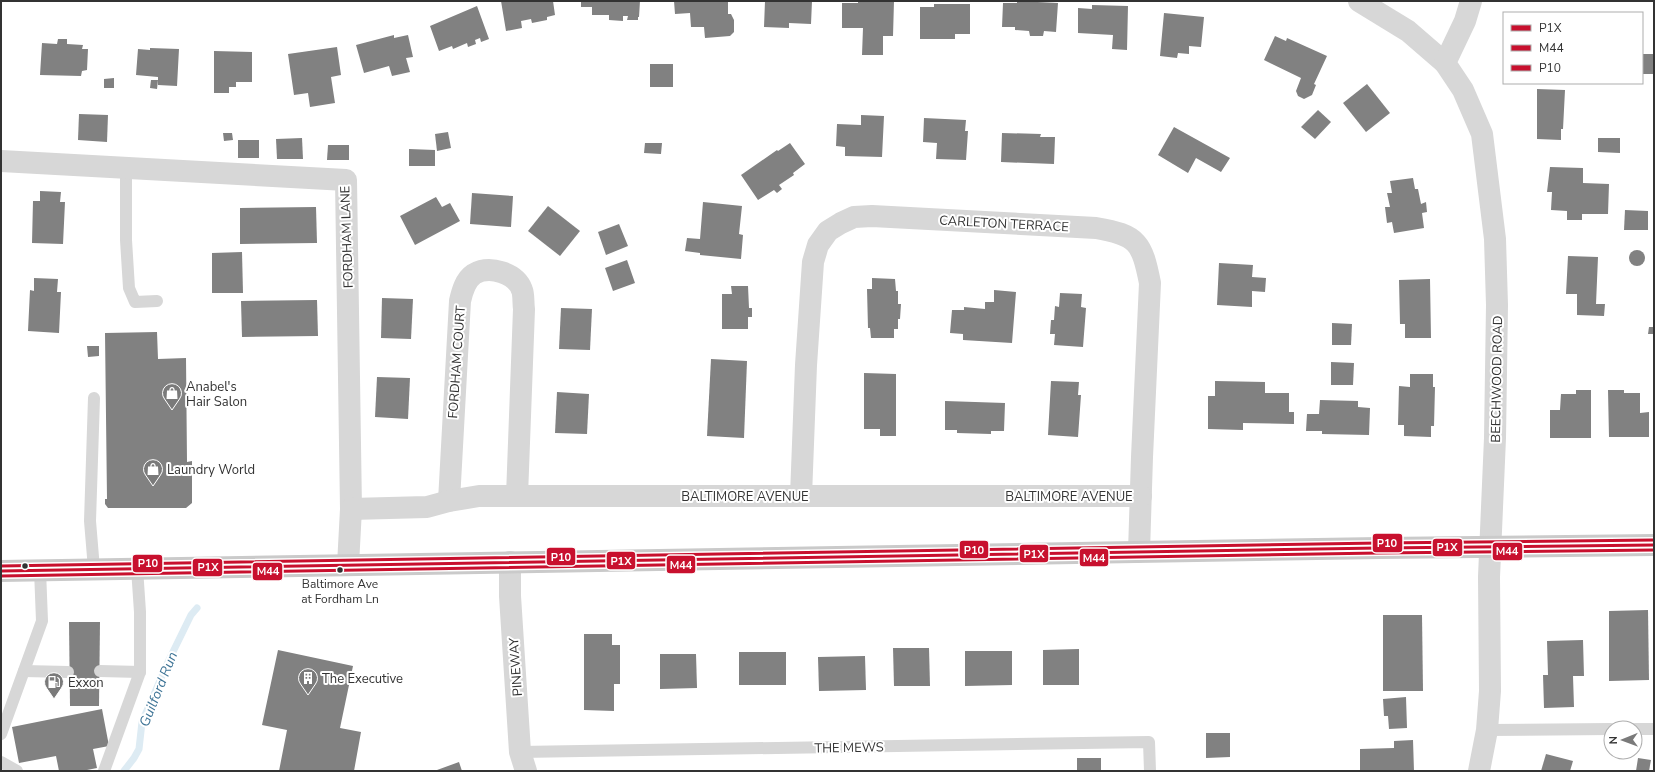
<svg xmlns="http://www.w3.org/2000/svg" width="1655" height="772" font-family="'Nunito Sans',sans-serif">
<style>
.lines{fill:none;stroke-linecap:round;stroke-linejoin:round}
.stream{stroke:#ddebf3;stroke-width:7}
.building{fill:#818181}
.service{stroke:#d7d7d7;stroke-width:12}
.minor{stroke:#d7d7d7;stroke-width:22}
.primary{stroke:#cacaca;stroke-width:22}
.bus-1-casing{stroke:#fff;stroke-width:6}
.bus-2-casing{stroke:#fff;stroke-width:6}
.bus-3-casing{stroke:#fff;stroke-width:6}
.bus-1{stroke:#c8102e;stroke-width:3}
.bus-2{stroke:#c8102e;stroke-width:3}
.bus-3{stroke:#c8102e;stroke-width:3}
.bus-dot{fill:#333;stroke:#fff;stroke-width:1.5}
.labels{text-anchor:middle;stroke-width:4;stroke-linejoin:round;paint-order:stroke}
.bus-label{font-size:12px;fill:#333;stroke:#fff}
.street-label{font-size:13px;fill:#333;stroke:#fff}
.poi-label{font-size:13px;fill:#333;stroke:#fff;text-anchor:start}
.water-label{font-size:14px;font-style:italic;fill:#3f7597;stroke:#fff}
.line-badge{stroke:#fff;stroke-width:1.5}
.badge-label{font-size:11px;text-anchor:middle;font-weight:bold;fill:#fff}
</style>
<rect width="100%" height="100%" fill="#fff"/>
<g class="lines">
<!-- stream -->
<polyline class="stream" points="124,771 134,758 139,749 142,722 169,660 191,615 197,608"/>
</g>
<!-- building -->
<g class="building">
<polygon points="501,1 553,1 555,15 547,17 547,20 532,23 531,19 521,21 522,28 506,31"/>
<polygon points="581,1 640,1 639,17 638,17 638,20 627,20 628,16 623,16 623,21 609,20 609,15 592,15 592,7 581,7"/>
<polygon points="674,1 728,1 728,14 731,14 734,20 734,32 730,36 705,38 704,27 691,27 690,13 675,14"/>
<polygon points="765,1 812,1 811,24 789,23 789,28 764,27"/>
<polygon points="858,1 894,1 893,36 883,36 883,55 862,55 863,28 842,28 842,3 858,3"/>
<polygon points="1017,1 1058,3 1056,32 1044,31 1043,36 1030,36 1029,31 1015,30 1015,27 1002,27 1003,3 1017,3"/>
<polygon points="934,4 970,4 970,34 955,34 955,39 920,39 920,7 934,7"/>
<polygon points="1092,5 1128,6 1127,50 1112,49 1113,35 1078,33 1078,8 1092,9"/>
<polygon points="477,6 489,39 481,42 480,38 475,40 476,44 468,47 467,43 453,49 452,46 439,51 430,26"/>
<polygon points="1164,13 1204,17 1201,47 1189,46 1189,54 1178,53 1177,58 1160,56"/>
<polygon points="394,35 394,38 408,35 413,57 406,58 410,72 392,76 389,66 364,73 356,45"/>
<polygon points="1275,36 1286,41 1287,38 1327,56 1314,84 1316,85 1312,95 1304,99 1298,96 1296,91 1301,78 1264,60"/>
<polygon points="58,39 67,39 67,44 83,45 82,49 88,49 87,70 82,71 81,76 40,75 42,43 57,44"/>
<polygon points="337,47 341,75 331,77 335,103 310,107 308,93 294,95 288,54"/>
<polygon points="150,48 179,49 177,86 158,85 158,77 136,75 138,49 150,50"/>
<polygon points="214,51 252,52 252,82 236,82 236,87 229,87 229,93 214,93"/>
<polygon points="1643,54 1654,54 1654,74 1642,74"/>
<rect x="650" y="64" width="23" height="23"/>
<polygon points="114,78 114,88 104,88 104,79"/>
<polygon points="151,80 158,80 157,89 150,88"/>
<polygon points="1367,84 1390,113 1366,132 1343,103"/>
<polygon points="1537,89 1565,90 1563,129 1561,129 1561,140 1537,139"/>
<polygon points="1318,110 1331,122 1315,139 1301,127"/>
<polygon points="79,114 108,115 107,142 78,140"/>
<polygon points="861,115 884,116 882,157 845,156 845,147 836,146 837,124 861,125"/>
<polygon points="924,118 966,120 965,131 968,131 966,160 936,159 937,143 923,142"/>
<polygon points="1174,127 1230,158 1221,172 1196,158 1188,173 1158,155"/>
<polygon points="448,132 451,148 437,151 435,134"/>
<polygon points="223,133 232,133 233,140 224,141"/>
<polygon points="1002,133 1041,134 1040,137 1055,137 1054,164 1001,162"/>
<polygon points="302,138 303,159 277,159 276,139"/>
<polygon points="1598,138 1620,138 1620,153 1598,152"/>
<rect x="238" y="140" width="21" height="18"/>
<polygon points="645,143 662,143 661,154 644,153"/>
<polygon points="790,143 805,164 793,173 794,175 779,185 782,189 777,193 774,190 758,200 741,175 777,150 778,151"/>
<polygon points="328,145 349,145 349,160 327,160"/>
<polygon points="409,149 435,150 435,166 409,166"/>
<polygon points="1550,167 1583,168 1583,183 1609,184 1608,214 1582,214 1582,220 1567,220 1567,211 1551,210 1552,192 1547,192"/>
<polygon points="1413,178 1415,189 1418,189 1421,204 1426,202 1427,212 1422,213 1424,228 1394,233 1392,222 1387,223 1385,207 1390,207 1387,193 1392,193 1390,181"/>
<polygon points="40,191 61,192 60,202 65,202 63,244 32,243 33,201 40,201"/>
<polygon points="472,193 513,196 511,227 470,224"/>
<polygon points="436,197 442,207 450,203 460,221 415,245 400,216"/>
<polygon points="703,202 742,206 739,234 743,235 741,259 700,255 700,253 685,251 687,238 700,239"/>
<polygon points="548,206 580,231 560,256 528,231"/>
<polygon points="316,207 317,243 240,244 240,208"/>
<polygon points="1625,210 1648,211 1648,230 1624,230"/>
<polygon points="619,224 628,246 606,255 598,232"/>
<circle cx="1637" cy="258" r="8"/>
<polygon points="242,252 243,293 212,293 212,253"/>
<polygon points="1568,256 1598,257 1596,304 1605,304 1604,316 1577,315 1577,294 1566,294"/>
<polygon points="627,260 635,283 613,291 605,268"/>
<polygon points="1219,263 1253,265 1252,277 1266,278 1265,292 1252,291 1252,307 1217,305"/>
<polygon points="34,278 58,279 57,292 61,292 59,333 28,331 30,290 34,291"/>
<polygon points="872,278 895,279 896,291 898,291 898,304 901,304 900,319 898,319 898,329 894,329 894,338 871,338 870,328 868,328 867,289 872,289"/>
<polygon points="1430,279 1431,338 1405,338 1405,324 1400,324 1399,280"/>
<polygon points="731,286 748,286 749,308 752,308 752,317 748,317 748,329 722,329 722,294 732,294"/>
<polygon points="994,290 1016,292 1012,343 963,340 963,334 950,333 952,310 964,310 964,307 985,309 985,302 994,302"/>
<polygon points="1060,293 1082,294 1081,307 1086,308 1083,347 1054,345 1055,334 1050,334 1051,320 1054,320 1055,306 1059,307"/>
<polygon points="382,298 413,299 411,339 381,338"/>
<polygon points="317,300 318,336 242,337 241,301"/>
<polygon points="561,308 592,309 590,350 559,349"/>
<polygon points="1332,323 1352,324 1351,345 1332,345"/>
<polygon points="1649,327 1654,327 1654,334 1648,334"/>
<polygon points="157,332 158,359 186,358 187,462 192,461 192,503 186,508 108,508 105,504 105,499 107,499 105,333"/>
<polygon points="87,346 99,346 99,356 88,357"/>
<polygon points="711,359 747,361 744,438 707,436"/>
<polygon points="1331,362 1354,363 1353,385 1331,385"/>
<polygon points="864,373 896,374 896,436 880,436 880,429 864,429"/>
<polygon points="1410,374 1433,374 1433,387 1435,387 1434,426 1431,426 1431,437 1404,436 1404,425 1398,425 1399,386 1410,387"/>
<polygon points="377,377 410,378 408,419 375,417"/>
<polygon points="1051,381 1079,382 1078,395 1081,395 1078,437 1048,435"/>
<polygon points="1215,381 1265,382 1265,393 1289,393 1289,412 1294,412 1294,424 1243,423 1243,430 1208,429 1208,396 1215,396"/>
<polygon points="1576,390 1591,390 1591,438 1550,438 1550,410 1560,410 1561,394 1576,394"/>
<polygon points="1608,390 1624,390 1624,393 1640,393 1640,413 1649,412 1649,437 1609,437"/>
<polygon points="557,392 589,394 587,434 555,433"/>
<polygon points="1320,400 1358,401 1358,407 1370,408 1369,435 1322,434 1322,431 1306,431 1307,414 1319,414"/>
<polygon points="945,401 1005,403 1004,431 991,431 991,434 957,433 957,430 945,430"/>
<polygon points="1648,610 1649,680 1609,681 1609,611"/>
<polygon points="1383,615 1422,615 1423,691 1383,691"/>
<polygon points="69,622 100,622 99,706 70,706"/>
<polygon points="584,634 612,634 612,645 620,645 620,684 614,684 614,711 584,710"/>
<polygon points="1583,640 1584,676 1573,676 1574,707 1544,708 1543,675 1548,675 1547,641"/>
<polygon points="893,648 929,648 930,686 894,686"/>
<polygon points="1079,649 1079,685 1043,685 1043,650"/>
<polygon points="278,650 353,666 340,728 361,732 354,771 279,771 287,730 262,725"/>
<polygon points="965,651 1012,651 1012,685 965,686"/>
<rect x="739" y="652" width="47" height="33"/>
<polygon points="660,654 696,654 697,688 660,689"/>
<polygon points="865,656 866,690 819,691 818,657"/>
<polygon points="1406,697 1407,728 1389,729 1388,716 1384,716 1383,699"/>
<polygon points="102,709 109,746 93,749 97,768 82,771 59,771 56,756 19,763 12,727"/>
<polygon points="1206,733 1230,733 1230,757 1206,758"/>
<polygon points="1413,740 1414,771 1360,771 1360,749 1394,748 1394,741"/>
<polygon points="1546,754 1573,761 1570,771 1541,771"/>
<rect x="1077" y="758" width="24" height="13"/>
<polygon points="1638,758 1651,760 1649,771 1636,771"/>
<polygon points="459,762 462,771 437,771 437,770"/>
</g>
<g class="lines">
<!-- service -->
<g class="service">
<polyline points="126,168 126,240 129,288 135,302 157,301"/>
<polyline points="94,569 90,521 94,398"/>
<polyline points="24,671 68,672"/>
<polyline points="100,671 140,672"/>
<polyline points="1635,729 1654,729"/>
<polyline points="1487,730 1611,729"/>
<polyline points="1,734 42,621 40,570"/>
<polyline points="520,752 1149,742 1150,771"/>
<polyline points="1,762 17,771"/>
<polyline points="104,771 140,672 140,612 137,568"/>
</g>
<!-- minor -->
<g class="minor">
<polyline points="1359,1 1408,31 1445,63"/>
<polyline points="1471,1 1465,21 1445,63 1463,90 1482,134 1495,239 1497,305 1495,438 1489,577 1490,691 1487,730 1479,771"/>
<polyline points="1,161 346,180 351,509 348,565"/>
<path d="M801 496 806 365 813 262 818 245 828 231 841 223 854 217 872 216 1096 228C1138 235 1142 243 1150 283L1142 457 1139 552"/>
<path d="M449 501 460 301C462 292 465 280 474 274 490 265 516 273 522 290 524 295 523 303 524 309L517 496"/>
<polyline points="351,509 427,507 449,501 479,496 1141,496"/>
<polyline points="510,562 510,596 520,752 526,771"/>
</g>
<!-- primary -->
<polyline class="primary" points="1,571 1379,548 1654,545"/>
<!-- bus-1 casing -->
<g class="bus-1-casing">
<polyline id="bus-1" points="1,571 1379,548 1654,545"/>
</g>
<!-- bus-2 casing -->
<g class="bus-2-casing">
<polyline id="bus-2" points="1,576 1379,553 1654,550"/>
</g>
<!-- bus-3 casing -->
<g class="bus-3-casing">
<polyline id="bus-3" points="1,566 1379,543 1654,540"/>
</g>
<!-- bus-1 -->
<use href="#bus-1" class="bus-1"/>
<!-- bus-2 -->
<use href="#bus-2" class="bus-2"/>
<!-- bus-3 -->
<use href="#bus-3" class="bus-3"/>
</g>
<!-- icons -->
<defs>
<g id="shop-pin" transform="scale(1)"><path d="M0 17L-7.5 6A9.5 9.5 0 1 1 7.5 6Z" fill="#7a7a7a" stroke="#fff"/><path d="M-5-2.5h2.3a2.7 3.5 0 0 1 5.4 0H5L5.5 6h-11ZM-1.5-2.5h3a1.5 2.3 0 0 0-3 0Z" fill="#fff"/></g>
<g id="building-pin" transform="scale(1)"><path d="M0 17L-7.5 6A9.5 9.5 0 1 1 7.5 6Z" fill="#7a7a7a" stroke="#fff"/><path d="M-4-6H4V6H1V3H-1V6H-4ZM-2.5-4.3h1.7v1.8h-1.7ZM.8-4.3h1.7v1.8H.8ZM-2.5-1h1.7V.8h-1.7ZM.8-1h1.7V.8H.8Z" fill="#fff"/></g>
<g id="fuel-pin" transform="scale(1)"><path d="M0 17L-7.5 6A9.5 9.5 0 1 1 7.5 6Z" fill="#7a7a7a" stroke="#fff"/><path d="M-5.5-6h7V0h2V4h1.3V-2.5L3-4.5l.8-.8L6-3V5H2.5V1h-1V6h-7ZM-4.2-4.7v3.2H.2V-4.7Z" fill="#fff"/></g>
</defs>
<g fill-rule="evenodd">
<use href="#shop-pin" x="172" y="393"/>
<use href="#shop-pin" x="153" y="469"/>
<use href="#building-pin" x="308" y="678"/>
<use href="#fuel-pin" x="54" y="682"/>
</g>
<!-- markers -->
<g class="bus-dot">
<circle cx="25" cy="566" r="3.5"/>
<circle cx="340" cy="570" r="3.5"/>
</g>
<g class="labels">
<!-- bus labels -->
<g class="bus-label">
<text x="340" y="588">Baltimore Ave<tspan x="340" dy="15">at Fordham Ln</tspan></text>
</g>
<!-- street labels -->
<g class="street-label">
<text transform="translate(1004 223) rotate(3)" y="5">CARLETON TERRACE</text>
<text transform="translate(346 237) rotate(-92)" y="5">FORDHAM LANE</text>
<text transform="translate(456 362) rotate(-86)" y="5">FORDHAM COURT</text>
<text transform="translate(1496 379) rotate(-89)" y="5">BEECHWOOD ROAD</text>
<text x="745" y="501">BALTIMORE AVENUE</text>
<text x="1069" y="501">BALTIMORE AVENUE</text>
<text transform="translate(515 667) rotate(-94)" y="5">PINEWAY</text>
<text transform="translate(849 747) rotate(-1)" y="5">THE MEWS</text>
</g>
<!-- poi labels -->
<g class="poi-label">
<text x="186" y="391">Anabel's<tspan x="186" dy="15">Hair Salon</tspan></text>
<text x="167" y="474">Laundry World</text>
<text x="322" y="683">The Executive</text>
<text x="68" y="687">Exxon</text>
</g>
<!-- water labels -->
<g class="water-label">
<text transform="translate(158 689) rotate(-68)" y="5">Guilford Run</text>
</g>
</g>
<g class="line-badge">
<rect x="1372" y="533" width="31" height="20" rx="4" fill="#c8102e"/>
<rect x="1432" y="538" width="31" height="19" rx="4" fill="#c8102e"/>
<rect x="959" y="540" width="30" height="19" rx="4" fill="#c8102e"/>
<rect x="1492" y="542" width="31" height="19" rx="4" fill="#c8102e"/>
<rect x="1019" y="544" width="30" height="19" rx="4" fill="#c8102e"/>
<rect x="546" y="547" width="30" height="19" rx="4" fill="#c8102e"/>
<rect x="1079" y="548" width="30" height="19" rx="4" fill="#c8102e"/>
<rect x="606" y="551" width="30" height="19" rx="4" fill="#c8102e"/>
<rect x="132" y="554" width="31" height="19" rx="4" fill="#c8102e"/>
<rect x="666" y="555" width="30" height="19" rx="4" fill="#c8102e"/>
<rect x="192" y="558" width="31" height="19" rx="4" fill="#c8102e"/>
<rect x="252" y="562" width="31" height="19" rx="4" fill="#c8102e"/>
</g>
<g class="badge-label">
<text x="1387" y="547">P10</text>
<text x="1447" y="551">P1X</text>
<text x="974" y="554">P10</text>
<text x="1507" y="555">M44</text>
<text x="1034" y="558">P1X</text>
<text x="561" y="561">P10</text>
<text x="1094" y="562">M44</text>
<text x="621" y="565">P1X</text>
<text x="148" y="567">P10</text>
<text x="681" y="569">M44</text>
<text x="208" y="571">P1X</text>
<text x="268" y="575">M44</text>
</g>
<!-- border -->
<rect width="1655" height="772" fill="none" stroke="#333333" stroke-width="4"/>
<!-- legend -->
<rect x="1503" y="12" width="140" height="72" fill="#ffffff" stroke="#adadad"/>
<rect x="1511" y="25" width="20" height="6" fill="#c8102e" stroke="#adadad"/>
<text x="1539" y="32" font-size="12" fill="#333333">P1X</text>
<rect x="1511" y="45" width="20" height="6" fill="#c8102e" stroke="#adadad"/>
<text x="1539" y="52" font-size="12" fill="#333333">M44</text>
<rect x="1511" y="65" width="20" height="6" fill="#c8102e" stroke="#adadad"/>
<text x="1539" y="72" font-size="12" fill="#333333">P10</text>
<!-- north arrow -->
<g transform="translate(1623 740) rotate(269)"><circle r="19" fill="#ffffff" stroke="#adadad"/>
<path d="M0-3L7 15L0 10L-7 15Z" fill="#7a7a7a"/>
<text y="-6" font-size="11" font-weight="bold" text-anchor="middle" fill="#333333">N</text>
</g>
</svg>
